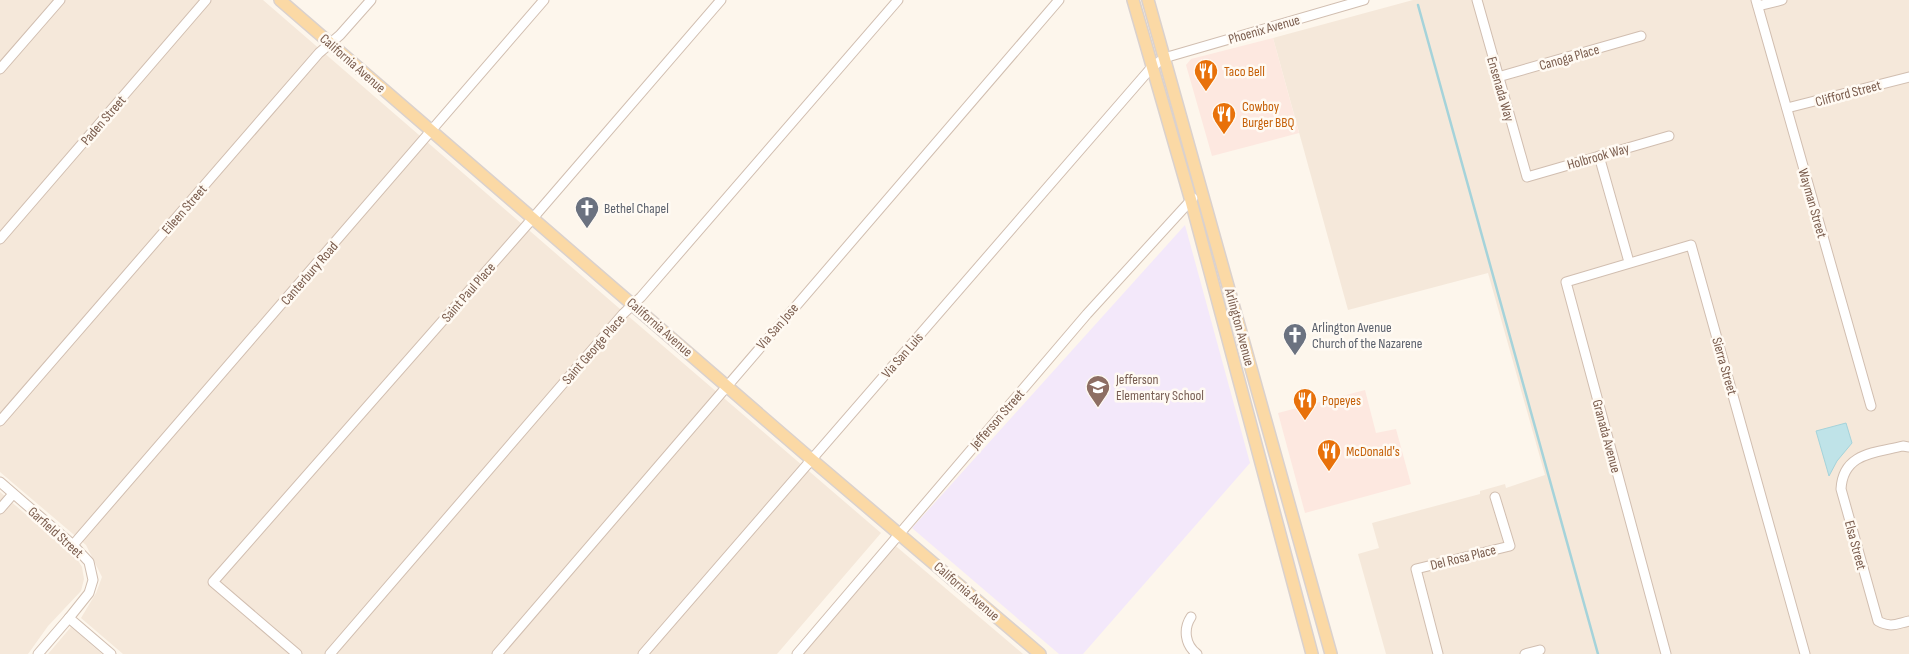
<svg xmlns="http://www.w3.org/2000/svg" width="1909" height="654" font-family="'Sofia Sans Condensed',sans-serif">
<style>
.residential{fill:#f5e8da}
.commercial{fill:#fde8e0}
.education{fill:#f3e8fa}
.water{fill:#bfe3e8;stroke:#a5d3da}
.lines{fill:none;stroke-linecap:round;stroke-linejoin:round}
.stream{stroke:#a5d3da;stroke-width:2.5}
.minor-casing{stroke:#d1beb0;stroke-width:11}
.major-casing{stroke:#dad1cd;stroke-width:14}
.minor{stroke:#fff;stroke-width:9}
.major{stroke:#fbd9a5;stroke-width:11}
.labels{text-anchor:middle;stroke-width:5;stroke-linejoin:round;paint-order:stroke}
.street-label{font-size:14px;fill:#7a5c4d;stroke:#fffaf3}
.food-label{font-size:14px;fill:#c56008;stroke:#fffaf3;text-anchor:start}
.worship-label{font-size:14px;fill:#5b616d;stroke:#fffaf3;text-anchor:start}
.education-label{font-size:14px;fill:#785e54;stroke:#fffaf3;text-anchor:start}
</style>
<rect width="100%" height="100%" fill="#fdf6ec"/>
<!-- residential -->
<g class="residential">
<polygon points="0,0 263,0 620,309 881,533 777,654 123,654 81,618 96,593 102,577 86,545 0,472"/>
<polygon points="1413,0 1909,0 1909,654 1386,654 1358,554 1379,548 1372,523 1480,494 1480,491 1505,484 1506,488 1545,475 1488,273 1348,310 1273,38"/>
<polygon points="0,492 77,559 82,567 84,579 81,591 48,626 28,654 0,654"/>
<polygon points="891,542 1023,654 797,654"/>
<polygon points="71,627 102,654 48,654"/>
</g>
<!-- commercial -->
<g class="commercial">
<polygon points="1273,38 1299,133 1212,156 1186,65 1191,59"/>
<polygon points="1365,390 1376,433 1396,429 1411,484 1305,513 1278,413"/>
</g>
<!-- education -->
<polygon class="education" points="1185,225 1250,463 1083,654 1059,654 912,528"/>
<!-- water -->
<polygon class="water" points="1846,423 1852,443 1837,461 1829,476 1816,431"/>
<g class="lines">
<!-- stream -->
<polyline class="stream" points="1418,5 1598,654"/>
<!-- minor casing -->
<g class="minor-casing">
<g id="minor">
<polyline points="1477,0 1527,177 1669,136"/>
<polyline points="1756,0 1871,406"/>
<polyline points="1758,6 1782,0"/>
<polyline points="0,69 60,0"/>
<polyline points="1498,77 1641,36"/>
<polyline points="1787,108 1909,77"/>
<polyline points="1599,156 1629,262"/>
<polyline points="0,239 206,0"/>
<polyline points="0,421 319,53 340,35 371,0"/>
<path d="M1909 447 1903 446C1874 453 1843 453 1841 489L1878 621C1891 628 1896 624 1909 621"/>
<polyline points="0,482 73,545 89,562 93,580 89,593 69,618 111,654"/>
<polyline points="0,509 13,494"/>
<polyline points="73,545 544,0"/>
<path d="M1191 617C1183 629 1185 645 1197 654"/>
<polyline points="38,654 69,618"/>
<polyline points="297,654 213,582 533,218 721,0"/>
<polyline points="330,654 623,314 641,297 898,0"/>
<polyline points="497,654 1059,0"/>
<polyline points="643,654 1151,68 1164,58 1364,0"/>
<polyline points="797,654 1087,314 1193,198"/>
<polyline points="1438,654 1416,569 1510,546 1495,497"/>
<polyline points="1525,654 1540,650"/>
<polyline points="1666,654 1566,282 1691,245 1805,654"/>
</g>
</g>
<!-- major casing -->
<g class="major-casing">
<g id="major">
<polyline points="280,0 811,459 1040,654"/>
<polyline points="1133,0 1191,201 1312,654"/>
<polyline points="1148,0 1331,654"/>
</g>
</g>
<!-- minor -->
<use href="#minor" class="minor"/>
<!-- major -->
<use href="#major" class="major"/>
</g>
<!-- icons -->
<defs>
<g id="restaurant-pin" transform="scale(1.25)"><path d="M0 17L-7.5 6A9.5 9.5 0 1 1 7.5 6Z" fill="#e8710a" stroke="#fffaf3"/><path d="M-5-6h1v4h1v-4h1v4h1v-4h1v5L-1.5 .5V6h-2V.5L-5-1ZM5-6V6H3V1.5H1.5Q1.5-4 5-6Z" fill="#fff"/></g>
<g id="church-pin" transform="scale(1.25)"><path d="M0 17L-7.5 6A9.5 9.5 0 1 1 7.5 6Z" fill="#6b7280" stroke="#fffaf3"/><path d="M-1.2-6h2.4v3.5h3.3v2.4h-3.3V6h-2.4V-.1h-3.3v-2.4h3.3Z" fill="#fff"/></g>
<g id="school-pin" transform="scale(1.25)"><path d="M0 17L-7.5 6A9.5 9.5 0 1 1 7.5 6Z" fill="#8d6e63" stroke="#fffaf3"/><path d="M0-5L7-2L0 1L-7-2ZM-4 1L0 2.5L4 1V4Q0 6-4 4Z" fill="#fff"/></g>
</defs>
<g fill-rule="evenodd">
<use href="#restaurant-pin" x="1206" y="71"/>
<use href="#restaurant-pin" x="1224" y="114"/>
<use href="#church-pin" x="587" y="208"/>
<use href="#church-pin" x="1295" y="335"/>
<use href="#school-pin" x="1098" y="387"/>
<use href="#restaurant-pin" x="1305" y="400"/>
<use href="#restaurant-pin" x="1329" y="451"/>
</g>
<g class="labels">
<!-- street labels -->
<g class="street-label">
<text transform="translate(1264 29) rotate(-16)" y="5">Phoenix Avenue</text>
<text transform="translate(1569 57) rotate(-16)" y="5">Canoga Place</text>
<text transform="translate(353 63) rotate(41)" y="5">California Avenue</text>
<text transform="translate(1501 89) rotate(74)" y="5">Ensenada Way</text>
<text transform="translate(1848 93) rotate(-15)" y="5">Clifford Street</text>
<text transform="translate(103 120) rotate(-49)" y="5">Paden Street</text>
<text transform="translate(1598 156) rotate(-16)" y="5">Holbrook Way</text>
<text transform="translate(1813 203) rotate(74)" y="5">Wayman Street</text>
<text transform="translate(184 209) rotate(-49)" y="5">Eileen Street</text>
<text transform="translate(309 273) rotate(-49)" y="5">Canterbury Road</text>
<text transform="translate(468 292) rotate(-49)" y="5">Saint Paul Place</text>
<text transform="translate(777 326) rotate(-49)" y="5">Via San Jose</text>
<text transform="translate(660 327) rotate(41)" y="5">California Avenue</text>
<text transform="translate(1240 327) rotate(75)" y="5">Arlington Avenue</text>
<text transform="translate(593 349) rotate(-49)" y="5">Saint George Place</text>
<text transform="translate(902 355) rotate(-49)" y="5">Via San Luis</text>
<text transform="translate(1725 366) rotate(74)" y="5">Sierra Street</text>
<text transform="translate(997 419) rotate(-49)" y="5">Jefferson Street</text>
<text transform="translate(1607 436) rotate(75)" y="5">Granada Avenue</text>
<text transform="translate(56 532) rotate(42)" y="5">Garfield Street</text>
<text transform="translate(1856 545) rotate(75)" y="5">Elsa Street</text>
<text transform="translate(1463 557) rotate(-14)" y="5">Del Rosa Place</text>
<text transform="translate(967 591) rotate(41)" y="5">California Avenue</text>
</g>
<!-- food labels -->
<g class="food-label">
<text x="1224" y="76">Taco Bell</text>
<text x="1242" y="111">Cowboy<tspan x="1242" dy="16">Burger BBQ</tspan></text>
<text x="1322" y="405">Popeyes</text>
<text x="1346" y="456">McDonald's</text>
</g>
<!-- worship labels -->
<g class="worship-label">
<text x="604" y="213">Bethel Chapel</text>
<text x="1312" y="332">Arlington Avenue<tspan x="1312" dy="16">Church of the Nazarene</tspan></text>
</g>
<!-- education labels -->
<g class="education-label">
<text x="1116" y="384">Jefferson<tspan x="1116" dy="16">Elementary School</tspan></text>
</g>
</g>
</svg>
